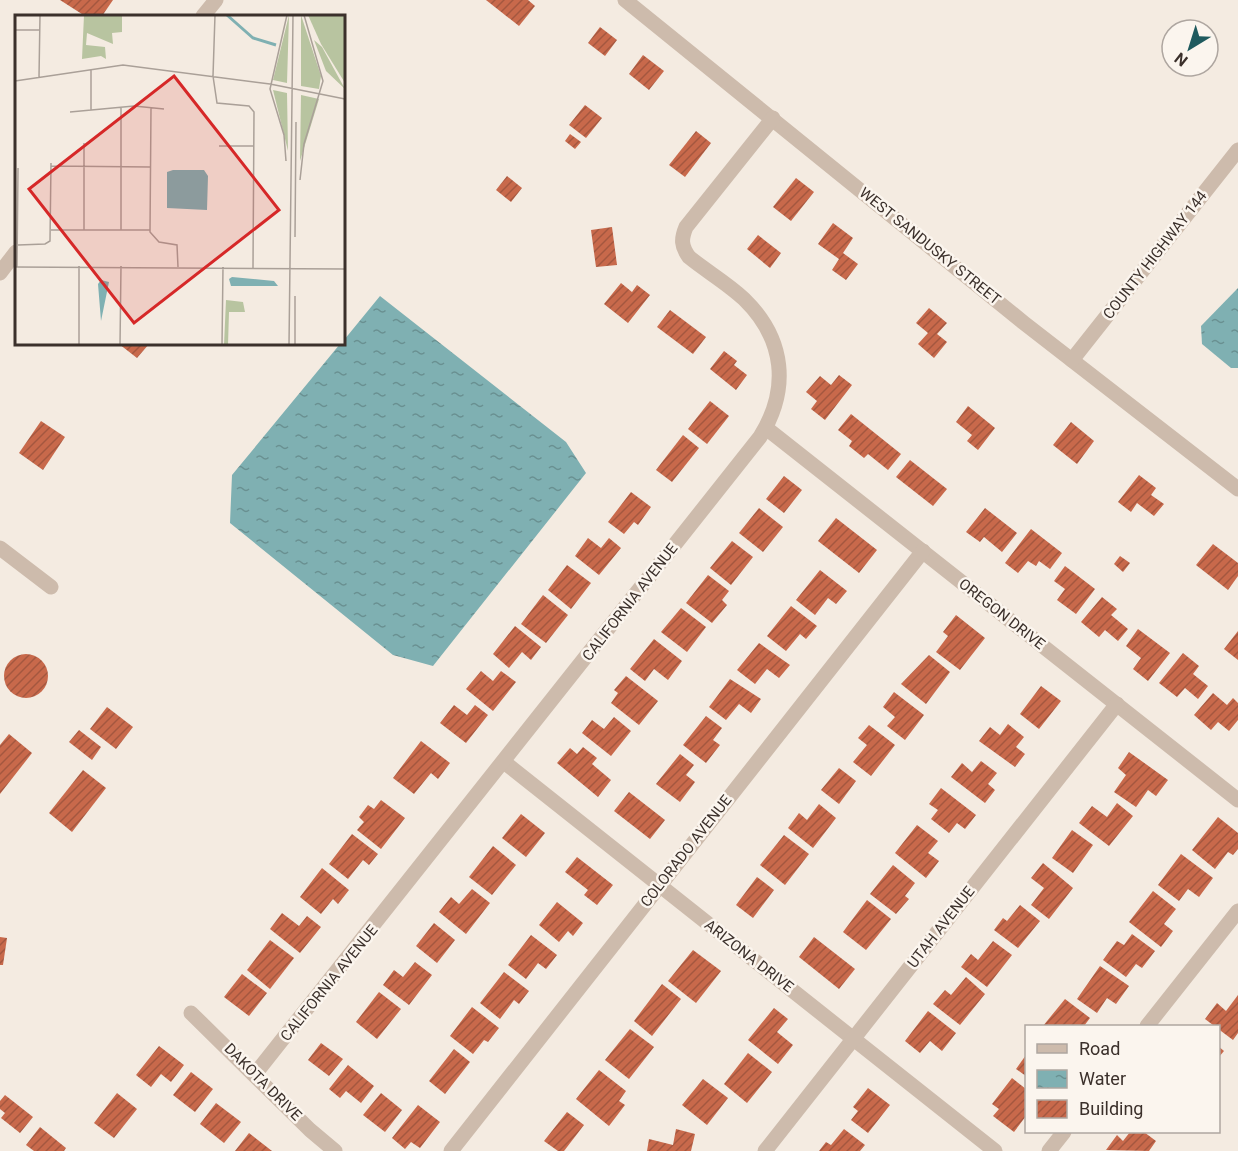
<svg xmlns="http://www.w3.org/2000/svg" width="1238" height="1151" font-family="Roboto,sans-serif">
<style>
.water{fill:url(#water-ripples)}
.building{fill:url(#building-hatch)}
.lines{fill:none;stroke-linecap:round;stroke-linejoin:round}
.minor{stroke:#cdbbac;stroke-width:15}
.labels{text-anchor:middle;stroke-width:5;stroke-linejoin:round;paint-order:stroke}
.street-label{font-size:15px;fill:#3b302b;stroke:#fbf5ee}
.inset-river{fill:none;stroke:#7fb0b2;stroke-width:3}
.inset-road{fill:none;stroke:#aaa098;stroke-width:1.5}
.view{fill:#d62828;fill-opacity:0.15;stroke:#d62828;stroke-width:3}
.inset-edge{fill:none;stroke:#3b302b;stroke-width:3}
</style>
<defs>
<pattern id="water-ripples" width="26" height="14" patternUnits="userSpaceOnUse" patternTransform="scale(1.5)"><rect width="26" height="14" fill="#7fb0b2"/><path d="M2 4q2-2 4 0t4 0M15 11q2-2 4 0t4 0" fill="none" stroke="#699091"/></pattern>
<pattern id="building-hatch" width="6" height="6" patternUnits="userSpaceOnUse" patternTransform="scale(1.5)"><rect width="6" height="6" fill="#c8694b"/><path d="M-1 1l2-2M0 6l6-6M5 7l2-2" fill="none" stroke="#a4573f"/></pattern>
</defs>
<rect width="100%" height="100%" fill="#f4ebe1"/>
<!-- water -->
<g class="water">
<polygon points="1238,288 1238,368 1231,368 1202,344 1201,326"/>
<polygon points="380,296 566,442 586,473 433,666 393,655 230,523 232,475 340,344 344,344 344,340"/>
</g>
<!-- building -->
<g class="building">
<polygon points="60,0 113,0 102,16 85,16"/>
<polygon points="486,0 528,0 535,6 519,26"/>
<polygon points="600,27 617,40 605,56 588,43"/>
<polygon points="643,55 664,71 649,90 629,74"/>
<polygon points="585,105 602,118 586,138 569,125"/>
<polygon points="696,131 711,143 685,177 669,165"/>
<polygon points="570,134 581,142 575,149 565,141"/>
<polygon points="507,176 522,188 511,202 496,190"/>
<polygon points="796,178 814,192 791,221 773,207"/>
<polygon points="833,223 853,238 843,253 858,264 846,280 832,270 839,259 818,244"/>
<polygon points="612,227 617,265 596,267 591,230"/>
<polygon points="758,235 781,253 770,268 747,249"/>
<polygon points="621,283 632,292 637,285 650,295 628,323 604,304"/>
<polygon points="929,308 947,323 937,334 947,342 934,358 918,344 928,333 916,323"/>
<polygon points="670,310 706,337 693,354 657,327"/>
<polygon points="119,344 149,344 137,358"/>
<polygon points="724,351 737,361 734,365 747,375 736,390 710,369"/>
<polygon points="839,375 852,385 825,420 811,409 817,401 806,392 820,376 831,385"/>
<polygon points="710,401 729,416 707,444 688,429"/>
<polygon points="968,406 995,428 978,450 967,441 972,435 956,422"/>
<polygon points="851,414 901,454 888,470 868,454 864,458 849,446 852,441 838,430"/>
<polygon points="41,421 65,437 43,470 19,453"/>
<polygon points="1071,422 1094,441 1077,464 1053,445"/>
<polygon points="683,435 699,448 672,482 656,470"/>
<polygon points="910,460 947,489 933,506 896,477"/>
<polygon points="1139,475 1156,488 1151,495 1164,504 1154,516 1137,503 1131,512 1118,502"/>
<polygon points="784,476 802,490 784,513 766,499"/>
<polygon points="631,492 651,507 638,525 634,522 624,534 608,522"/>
<polygon points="759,508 783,527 763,552 739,533"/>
<polygon points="985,508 1017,533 1002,552 984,537 980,542 966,532"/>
<polygon points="836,518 877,550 859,573 818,541"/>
<polygon points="1031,529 1062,553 1050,569 1039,561 1036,566 1028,561 1018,573 1005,563"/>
<polygon points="588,538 601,548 609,538 621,548 599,575 575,556"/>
<polygon points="732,541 753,557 731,585 710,568"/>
<polygon points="1213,544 1238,563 1238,576 1228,590 1196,565"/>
<polygon points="1120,556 1130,563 1123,572 1114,564"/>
<polygon points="567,565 591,583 571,609 548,590"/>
<polygon points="1065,566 1095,589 1076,614 1057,600 1065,589 1054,581"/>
<polygon points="820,570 847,591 836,604 828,598 815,615 796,600"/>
<polygon points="708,575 729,591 722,600 727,605 712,623 686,603"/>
<polygon points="543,595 568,615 546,643 521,624"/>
<polygon points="1102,597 1117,609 1111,615 1128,629 1118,641 1105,630 1099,637 1081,622"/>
<polygon points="791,606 817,626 806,639 800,634 786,651 767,636"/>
<polygon points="681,608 706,627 687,652 661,632"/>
<polygon points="956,615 985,638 960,670 936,652 948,636 943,632"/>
<polygon points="515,626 541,647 531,660 522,652 509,668 493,654"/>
<polygon points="1138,629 1170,653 1148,681 1133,669 1141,658 1126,646"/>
<polygon points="1238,631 1238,660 1224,649"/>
<polygon points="654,639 682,661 668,680 654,669 645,681 630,669"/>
<polygon points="759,643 790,665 779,678 767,669 755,684 737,670"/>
<polygon points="1183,653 1199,666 1193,674 1208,686 1198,699 1185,688 1177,697 1159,683"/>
<circle cx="26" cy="676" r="22"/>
<polygon points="929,655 950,672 926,704 901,684"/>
<polygon points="481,671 493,681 501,671 516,682 493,711 466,689"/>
<polygon points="626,676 658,701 639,725 611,703 618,693 614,690"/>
<polygon points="730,679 761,699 751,713 739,704 726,720 709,707"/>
<polygon points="1041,686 1061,701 1039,729 1020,714"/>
<polygon points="894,692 924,715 905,740 887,726 895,717 883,707"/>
<polygon points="1213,693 1227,705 1233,698 1238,703 1238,720 1229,731 1218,722 1211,730 1194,715"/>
<polygon points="454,705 467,715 475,705 488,715 466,743 440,723"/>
<polygon points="107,707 133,727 116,749 90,729"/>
<polygon points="706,716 722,728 713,740 720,745 706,763 683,745"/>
<polygon points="614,717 631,731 611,756 582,733 592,720 604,729"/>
<polygon points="1008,724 1024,737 1016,747 1025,754 1015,767 979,741 990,727 1000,735"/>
<polygon points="869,725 895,745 871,776 853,762 867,745 858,738"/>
<polygon points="79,730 101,747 92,760 69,742"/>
<polygon points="9,734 32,753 0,794 0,745"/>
<polygon points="421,741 450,763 438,779 431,773 414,794 393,778"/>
<polygon points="583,747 597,758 592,764 611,780 598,797 557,763 570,748 577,754"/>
<polygon points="1129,752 1168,780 1156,796 1148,790 1136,807 1114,792 1126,775 1118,768"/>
<polygon points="680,754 694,765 686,775 695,782 680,802 656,784"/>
<polygon points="981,761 997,773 988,784 995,790 985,803 951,777 962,763 972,772"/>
<polygon points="839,768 856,781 839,804 821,790"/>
<polygon points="83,770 106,788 72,832 49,813"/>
<polygon points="941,788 976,815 965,829 957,823 949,833 931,819 938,810 929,804"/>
<polygon points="629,792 665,820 650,839 614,811"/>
<polygon points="381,800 405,818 381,849 357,830 364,822 359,817 368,805 374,809"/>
<polygon points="1117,803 1133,816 1109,846 1079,823 1092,806 1107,817"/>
<polygon points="819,804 836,818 813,848 788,828 799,813 807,820"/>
<polygon points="521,814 545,833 526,857 502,838"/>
<polygon points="1218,817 1238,833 1238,849 1233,855 1228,852 1215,869 1192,850"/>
<polygon points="917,825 938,841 928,853 939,861 926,878 895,853"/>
<polygon points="1072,830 1093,845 1073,873 1052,858"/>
<polygon points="352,834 378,854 369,865 363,860 348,879 329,864"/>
<polygon points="784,835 809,854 785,885 760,865"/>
<polygon points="493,846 516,865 492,895 469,877"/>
<polygon points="1181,854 1213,878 1199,897 1188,889 1179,901 1158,885"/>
<polygon points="577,857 613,885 597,905 584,895 588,890 565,872"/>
<polygon points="1043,863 1073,888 1049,919 1031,905 1044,888 1031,878"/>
<polygon points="893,865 915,883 905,896 909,899 896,914 870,894"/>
<polygon points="322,868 349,890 338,904 333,899 321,914 300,897"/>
<polygon points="757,877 774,890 753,918 736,905"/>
<polygon points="472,889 490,903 466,934 439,912 451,897 459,904"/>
<polygon points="1153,891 1176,909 1164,924 1173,931 1161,947 1129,922"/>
<polygon points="867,900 891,919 866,950 843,932"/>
<polygon points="557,902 583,923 573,936 568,931 559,942 539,925"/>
<polygon points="1020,905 1040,921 1018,948 994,930 1003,918 1007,921"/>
<polygon points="282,913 299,926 307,916 321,927 300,953 270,929"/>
<polygon points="434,923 455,940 437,963 416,946"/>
<polygon points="1132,934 1155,951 1142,968 1136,964 1126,977 1103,960 1117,941 1124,945"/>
<polygon points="531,935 557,955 546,969 538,963 526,979 508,965"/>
<polygon points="0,937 7,938 3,965 0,965"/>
<polygon points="814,937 855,969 839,989 799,957"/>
<polygon points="270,940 294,958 270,989 247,970"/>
<polygon points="993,941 1012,955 987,987 961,967 971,954 978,960"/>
<polygon points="693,950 721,971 696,1003 668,981"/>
<polygon points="415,962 432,975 409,1005 383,985 394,970 403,977"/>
<polygon points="1100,966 1129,986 1116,1004 1107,998 1097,1013 1077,999"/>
<polygon points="504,972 529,991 519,1004 514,1000 500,1019 480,1003"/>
<polygon points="242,974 267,993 249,1016 224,997"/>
<polygon points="966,977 985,994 960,1025 933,1004 945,990 951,995"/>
<polygon points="662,984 681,999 652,1036 634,1021"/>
<polygon points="379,992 401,1009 377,1039 356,1022"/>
<polygon points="1238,995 1238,1033 1233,1040 1205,1019 1217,1003 1226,1011"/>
<polygon points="1065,999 1090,1018 1084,1026 1043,1026"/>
<polygon points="472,1007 499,1028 488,1042 484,1040 473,1054 450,1036"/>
<polygon points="774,1008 788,1019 777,1032 793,1045 778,1064 748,1040"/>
<polygon points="928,1011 956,1033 942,1051 930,1041 920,1053 905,1041"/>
<polygon points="630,1029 654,1047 629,1079 605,1060"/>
<polygon points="321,1043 343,1059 329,1076 308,1060"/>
<polygon points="159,1046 184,1065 171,1082 161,1074 151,1087 136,1075"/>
<polygon points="1218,1046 1224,1051 1218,1058"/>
<polygon points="454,1049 470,1062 445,1094 429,1081"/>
<polygon points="748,1053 772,1072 747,1103 724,1084"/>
<polygon points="1026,1055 1026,1076 1016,1069"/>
<polygon points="348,1065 374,1086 361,1103 346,1091 340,1098 329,1089"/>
<polygon points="599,1070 626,1091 619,1101 625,1105 609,1126 576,1099"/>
<polygon points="191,1072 213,1089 195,1112 173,1095"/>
<polygon points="1012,1078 1026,1089 1026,1116 1014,1132 993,1116 999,1109 992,1104"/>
<polygon points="703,1079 728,1098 707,1125 682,1105"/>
<polygon points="868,1088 890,1105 868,1133 851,1120 858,1111 853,1107"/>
<polygon points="117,1093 137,1109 114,1138 94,1123"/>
<polygon points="381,1093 402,1110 385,1132 363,1115"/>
<polygon points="5,1095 33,1117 20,1133 1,1118 5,1113 0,1109 0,1101"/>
<polygon points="216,1103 241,1122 224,1143 200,1124"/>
<polygon points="418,1105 440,1122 420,1148 411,1142 405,1149 392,1138"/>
<polygon points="567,1112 584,1125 564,1151 558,1151 544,1141"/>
<polygon points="40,1127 66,1148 64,1151 34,1151 26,1145"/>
<polygon points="676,1129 695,1134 691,1151 647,1151 649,1139 673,1145"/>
<polygon points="844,1129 865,1145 860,1151 819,1151 826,1142 831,1145"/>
<polygon points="1130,1132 1144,1132 1156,1141 1149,1151 1106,1150 1117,1135 1123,1141"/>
<polygon points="249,1133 272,1151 235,1151"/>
</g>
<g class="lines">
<!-- minor -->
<g class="minor">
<polyline points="625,0 1024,323 1238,489"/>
<polyline points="203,16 216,0"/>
<polyline points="0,273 16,252"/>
<polyline points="1072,360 1238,150"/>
<polyline points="766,428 1238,800"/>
<polyline points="0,548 51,587"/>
<polyline points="504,762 995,1151"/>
<polyline points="191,1013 310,1130 335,1151"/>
<polyline points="1147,1026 1238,911"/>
<path d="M255 1074 760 437C790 389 785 339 744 299 727 283 706 271 689 257 681 246 681 239 686 227L773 118"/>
<polyline points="451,1151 923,551"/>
<polyline points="765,1151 1117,704"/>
<polyline points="1049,1151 1064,1132"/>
</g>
</g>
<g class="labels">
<!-- street labels -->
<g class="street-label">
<text transform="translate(930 246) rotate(39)" y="5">WEST SANDUSKY STREET</text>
<text transform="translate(1155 255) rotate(-52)" y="5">COUNTY HIGHWAY 144</text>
<text transform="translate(630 602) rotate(-52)" y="5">CALIFORNIA AVENUE</text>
<text transform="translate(1002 614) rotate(38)" y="5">OREGON DRIVE</text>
<text transform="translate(686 851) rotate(-52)" y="5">COLORADO AVENUE</text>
<text transform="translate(941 927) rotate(-52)" y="5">UTAH AVENUE</text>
<text transform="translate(749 956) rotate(38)" y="5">ARIZONA DRIVE</text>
<text transform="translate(329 983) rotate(-51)" y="5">CALIFORNIA AVENUE</text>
<text transform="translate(263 1082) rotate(45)" y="5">DAKOTA DRIVE</text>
</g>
</g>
<!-- overview -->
<g transform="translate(15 15)">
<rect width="330" height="330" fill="#f4ebe1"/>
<path d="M274 0 272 68 258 65ZM286 0 306 61 304 74 286 71ZM258 75 272 78 273 136ZM286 80 304 84 285 146ZM211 285 228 287 230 297H214L213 330H209Z" fill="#b8c4a0"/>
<path d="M69 0H107V17L97 18 98 29 72 18 71 30 90 32 91 44 86 41 67 44ZM299 25 307 32 330 74 311 56Z" fill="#b8c4a0"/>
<path d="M293 0H330V68L306 29Z" fill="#b8c4a0"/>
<path d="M158 155H189L193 161 192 195 152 193V157ZM217 262 259 266 263 271H216L214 264ZM86 265 94 267 86 306 83 269Z" fill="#7fb0b2"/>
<path class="inset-river" d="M212 0 238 23 261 30"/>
<path class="inset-road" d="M200 0 198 61 202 88 234 91 239 97 238 253M0 15H25M24 62 25 0M0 66 108 50 255 69M255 69 330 84M136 93 135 217 144 227 162 230 163 252M76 95V55M55 97 119 91 149 94M204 131H239M271 146 269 120 255 74 272 0M36 151 135 152M285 165 289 129 308 66 289 0M36 215H135M69 215V128M106 215V92M280 222 281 107M3 230 30 229 35 226 36 148M0 252 330 254M2 252 3 153M55 330H64V251M105 330 106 251M207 330 208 252M274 330 278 0M280 330V281"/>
<path class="view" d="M159 61 264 195 119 308 14 174Z"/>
<rect width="330" height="330" class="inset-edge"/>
</g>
<!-- legend -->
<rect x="1025" y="1025" width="195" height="108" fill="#fbf5ee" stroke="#aea6a0" stroke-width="1.5"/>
<rect x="1037" y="1044" width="30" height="9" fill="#cdbbac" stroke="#aea6a0" stroke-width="1.5"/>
<text x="1079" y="1055" font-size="18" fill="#3b302b">Road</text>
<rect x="1037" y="1070" width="30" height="18" fill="url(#water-ripples)" stroke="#aea6a0" stroke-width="1.5"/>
<text x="1079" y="1085" font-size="18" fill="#3b302b">Water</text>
<rect x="1037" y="1100" width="30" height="18" fill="url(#building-hatch)" stroke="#aea6a0" stroke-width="1.5"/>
<text x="1079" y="1115" font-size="18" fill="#3b302b">Building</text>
<!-- north arrow -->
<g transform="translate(1190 48) rotate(218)"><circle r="28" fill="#fbf5ee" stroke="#aea6a0" stroke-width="1.5"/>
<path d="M0-4.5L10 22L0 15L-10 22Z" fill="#1f5a5e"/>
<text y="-9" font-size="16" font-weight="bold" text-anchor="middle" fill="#3b302b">N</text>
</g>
</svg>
